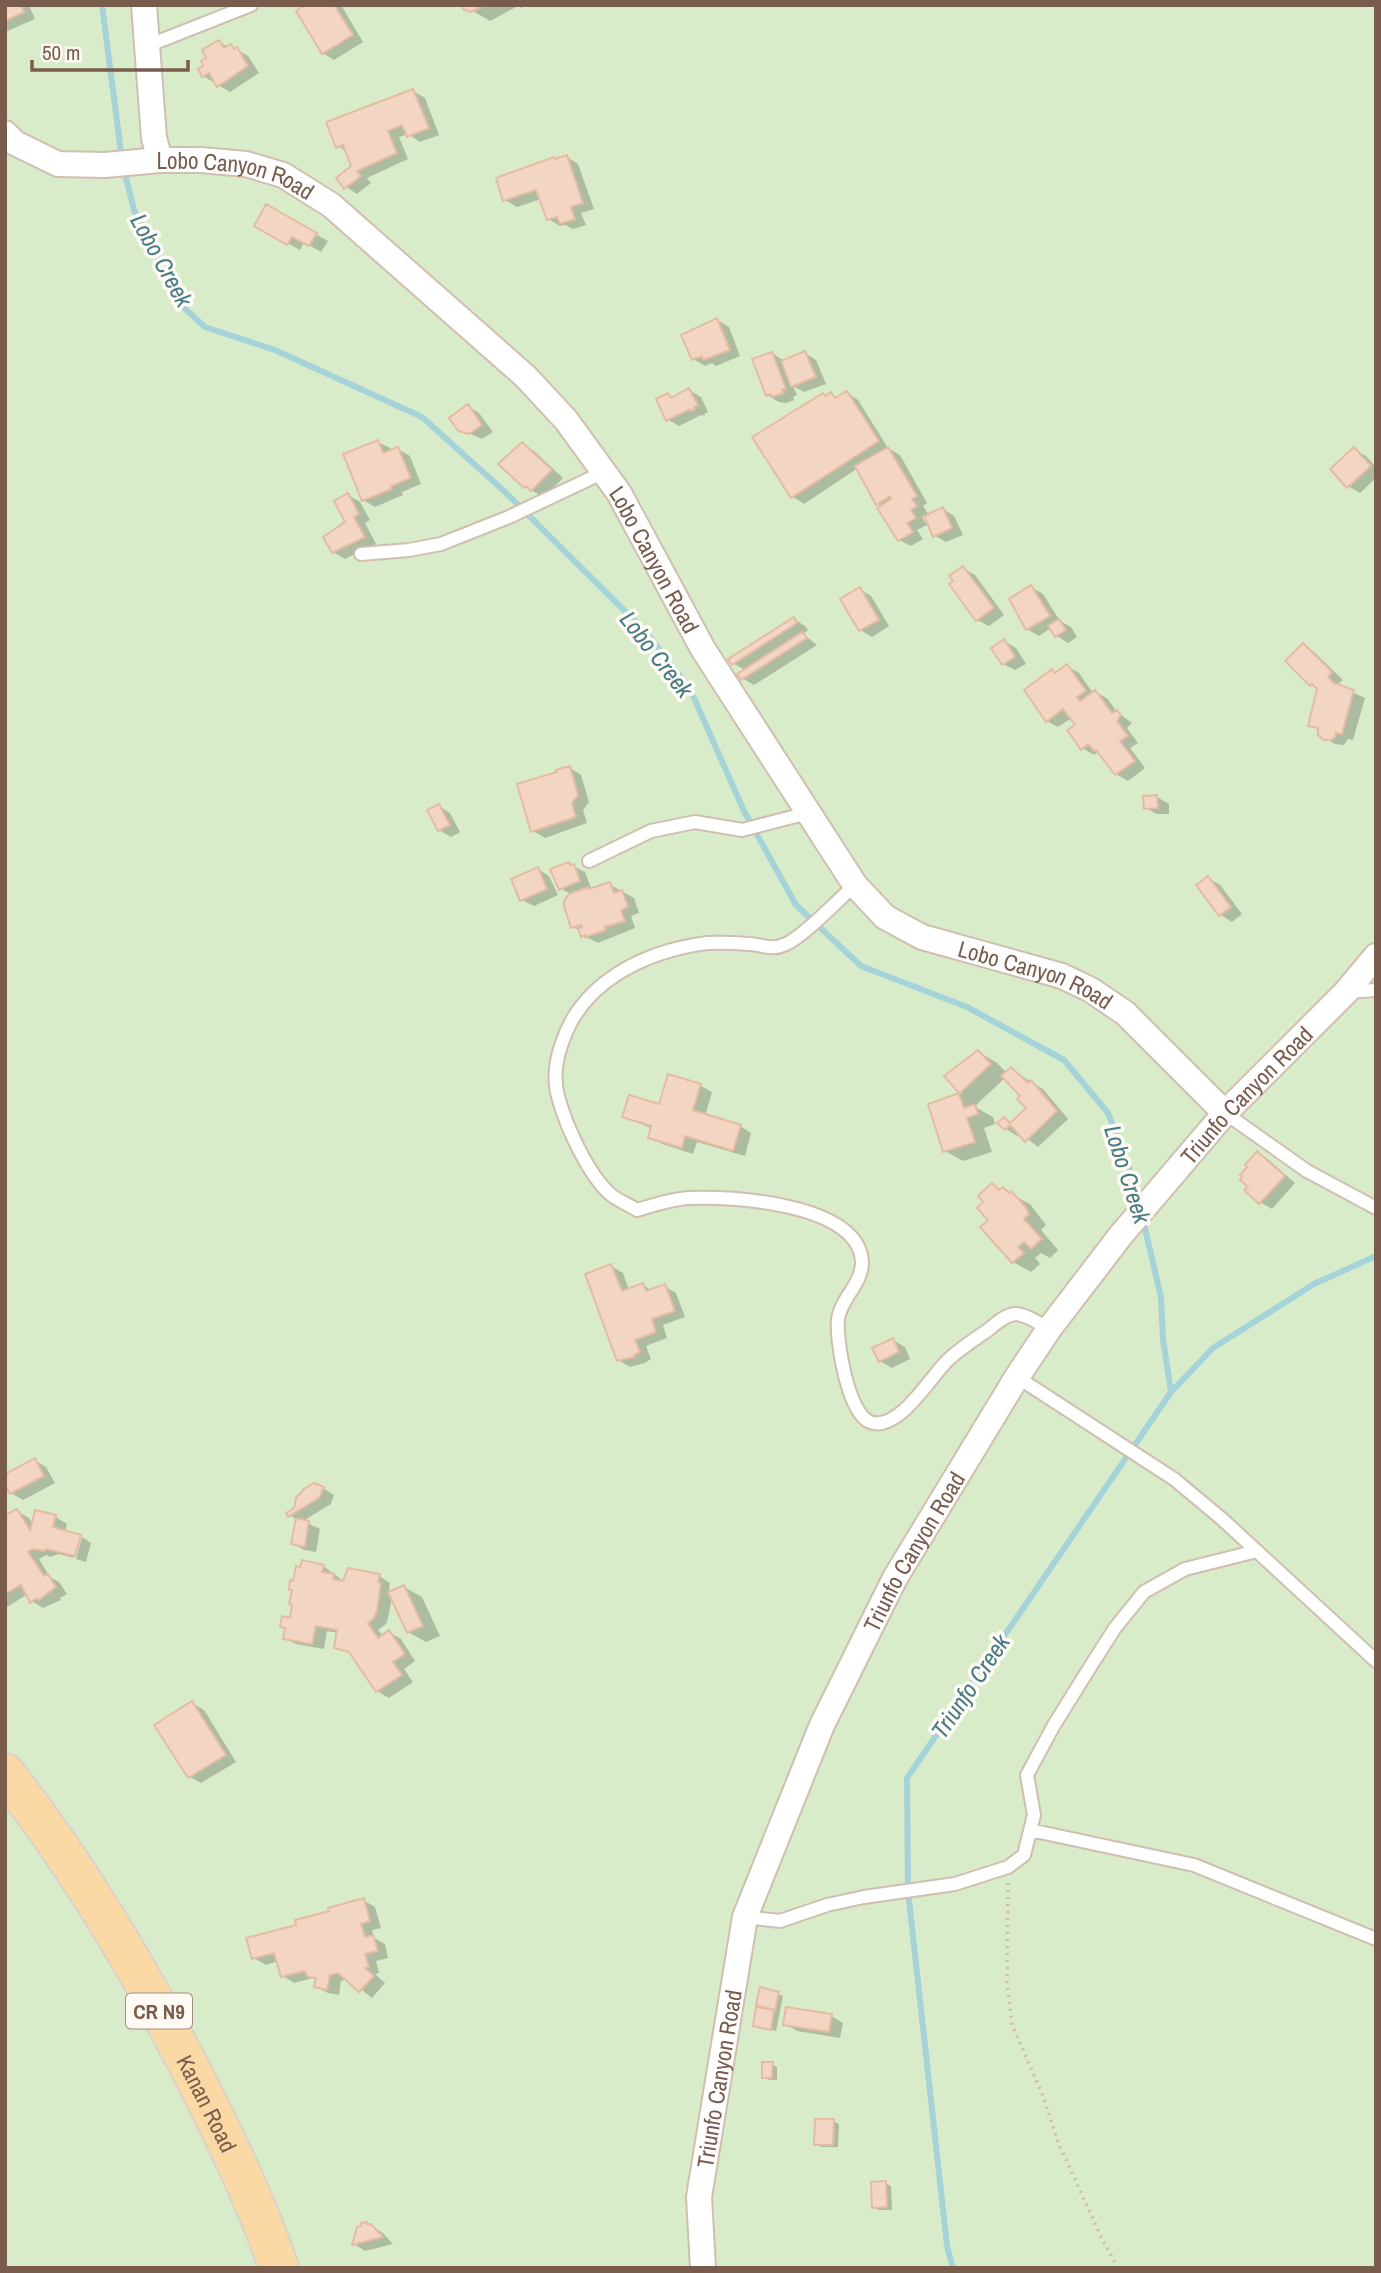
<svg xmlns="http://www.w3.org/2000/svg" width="1381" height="2273" font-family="'Archivo Narrow',sans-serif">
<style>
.green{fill:#d8ecc9}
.shadow{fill:#0003}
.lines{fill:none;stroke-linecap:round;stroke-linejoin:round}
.stream{stroke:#a5d3da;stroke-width:6}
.building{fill:#f3d5c3;stroke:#e6bba3;stroke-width:2}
.lane-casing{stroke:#d1beb0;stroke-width:16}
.street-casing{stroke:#d1beb0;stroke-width:28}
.primary-casing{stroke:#dad1cd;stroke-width:42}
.path{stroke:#d9b8a5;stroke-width:3.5;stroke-dasharray:2 5;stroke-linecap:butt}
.lane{stroke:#fff;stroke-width:12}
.street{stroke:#fff;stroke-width:24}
.primary{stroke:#fbd9a5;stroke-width:38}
.labels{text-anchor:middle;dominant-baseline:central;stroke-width:7;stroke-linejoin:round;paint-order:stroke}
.shield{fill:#fffaf3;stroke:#a28b7f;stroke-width:2}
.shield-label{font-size:21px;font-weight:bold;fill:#7a5c4d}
.street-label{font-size:23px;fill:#7a5c4d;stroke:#fffaf3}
.water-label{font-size:24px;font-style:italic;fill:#437c86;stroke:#fffaf3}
</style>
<rect width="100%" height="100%" fill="#fdf6ec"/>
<!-- green -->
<path class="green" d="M5,5h1371v2263h-1371z"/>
<!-- shadow -->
<path class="shadow" d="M5,5h24l6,14 -30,13z
M309,5h32l22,37 -29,18 -11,-7z
M463,5h64l-6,3 -3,-2 -28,15z
M219,42l9,5 3,-1 17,10 11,17 -29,19 -27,-16 3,-10z
M413,91l12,7 14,37 -19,7 -12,-8 -9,3 9,22 -41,19 4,5 -14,11 -11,-7 7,-21 -6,-14 -9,-6z
M567,157l11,7 16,45 -13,4 5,12 -13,4 -8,-4 -5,1 -12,-7 -7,-20 -24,8 -12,-7 52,-40z
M267,207l61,34 -7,11 -17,-10 -4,8 -44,-25z
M717,320l12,7 11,29 -24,10 -4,-3 -7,3 -12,-7z
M772,353l11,7 22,-7 11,7 10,24 -22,8 -11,-6 4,9 -4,2 1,3 -8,3 -7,-1 -12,-7z
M689,390l12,7 7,15 -4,2 1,2 -4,-1 -22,11 -12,-7 1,-24 6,3z
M847,393l11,7 30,48 12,7 27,48 -4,3 6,9 14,-6 11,7 9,19 -17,7 -12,-7 -9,-20 -3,2 5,8 -10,5 6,9 -12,7 -12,-6 -41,-72 -54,36 -11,-7 -39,-60 77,-43 7,4z
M468,406l11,7 14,19 -11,7 -23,-10z
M378,442l12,6 1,4 7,-3 12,7 11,28 -19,8 1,3 -28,12 -12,-7z
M523,444l11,7 29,27 -19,19 -19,-10z
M1354,449l12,7 10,11v11l-16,15 -12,-7z
M348,495l12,7 10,18 -5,3 11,21 -31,15 -12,-7 15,-29z
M963,568l12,7 29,40 -15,11 -12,-6z
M1031,587l12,7 17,27 11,6 6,10 -9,6 -11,-7 -6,-8 -12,8 -12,-7z
M860,589l11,7 18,30 -17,11 -12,-7z
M794,619l11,7 3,4 -5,4 14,11 -63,40 -12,-7 3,-8 -11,-6z
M1004,641l12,7 10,16 -11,6 -12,-6z
M1303,645l11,7 29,28 -5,4 3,3 24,11 -12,42 -5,-1 -4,6 -9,-1 -12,-7 -2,-6 -11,-6 9,-36 -8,-4z
M1067,666l12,7 14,20 2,-1 12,6 10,14 15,11 -5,5 11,15 -8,5 15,20 -17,13 -12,-7 -18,-22 -4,3 -12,-7 -5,-23 -5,-7 -14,9 -11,-6 5,-50 5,3z
M570,768l11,7 8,27 -6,8 4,13 -42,15 -12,-7z
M1157,797l12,7v10h-12l-12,-6z
M439,806l11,7 10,19 -9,5 -12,-7z
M569,864l16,8 7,18 17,-6 25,14 5,15 -8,3 4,12 -37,15 -16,-8 -1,-3 -8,-5 -1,-32 -12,-7z
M538,869l11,7 9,19 -24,11 -12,-6z
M1208,878l12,7 22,29 -10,8 -11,-7 -22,-30z
M979,1052l18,11 10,10 4,-4 32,20 25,30 -30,28 -18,-14 -3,3 -11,-7 -2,-10 8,5 16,-16 -6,-12 -17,-18 -29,27 1,3 16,9 2,7 -11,4 8,24 -29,9 -18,-10 -15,-46 32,-11 -16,-17z
M669,1076l32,10 11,6 -7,24 35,10 11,7 -6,23 -48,-14 -4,12 -31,-10 -12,-7 3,-8 -29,-12 36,-10z
M1258,1153l11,7 26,23 -23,26 -12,-7 -10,-15z
M992,1185l38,19 16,21 -5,5 17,20 -8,8 -9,-5 -6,5 5,6 -9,8 -18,-10 -31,-35 8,-7 -4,-18z
M611,1266l12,7 6,17 14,-5 9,6 12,-5 12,7 9,24 -22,8 4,13 -21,8 5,13 -6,4 -15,4 -12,-7z
M893,1340l12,7 5,12 -18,9 -12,-7z
M34,1460l12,7 9,16 -32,17 -12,-7z
M323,1488l11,7 -3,9 -28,17 17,8 -4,23 -12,-2 -11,-7 4,-23 -7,-5z
M17,1511l12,7 4,7 4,-13 19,5 11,7 -2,8 13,5 -5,21 -14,-4 -9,3 -4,-2 -7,4 11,18 9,5 8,12 -7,4 1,2 -18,8 -11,-7 -4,-7 -23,14v-93z
M82,1537l9,6 -5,19 -10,-3z
M323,1566l22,16 34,-6 11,7 -1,6 4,3 11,-5 18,10 18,39 -14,6 -18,-10 -16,-35 -4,21 -2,6 -8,6 5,6 6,-4 12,7 14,22 -11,8 9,13 -24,16 -12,-7 -24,-36 -17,-8 2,-14 -11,-2 -3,18 -28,-5 -11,-6 6,-18z
M192,1703l12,7 32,52 -35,21 -11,-6z
M363,1900l12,7 6,21 -9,2 2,8 11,6 3,14 -12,3 3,12 -4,1 10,9 -13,15 -24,-19 -7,2 -2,14 -11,-2 -12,-6 1,-7 -4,-2 -19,5 -11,-7 -4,-15 -13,4 -12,-7 44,-32z
M761,1989l22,7 -7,35 -21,-6z
M831,2016l12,7 -3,15 -43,-7 -12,-7z
M772,2064l5,3v13h-8l-5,-3z
M833,2121l6,3 -1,23h-17l-5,-3z
M885,2183l6,3 1,24h-13l-5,-3z
M371,2226l12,7 10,11 -28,7 -11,-7z"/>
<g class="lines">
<!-- stream -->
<path class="stream" d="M102,5l20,155
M124,170l10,40 47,95 24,22 70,23 147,67 82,74 142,141 44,57 54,122 52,94 65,61 106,41 97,53 44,53 20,51 10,38
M1143,1220l18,77 2,42 8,53
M953,2268l-6,-22 -39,-355 -1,-113 264,-386 42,-44 101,-64 62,-28"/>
</g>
<!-- building -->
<path class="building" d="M5,5h16l3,7 -19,9z
M305,5h29l19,30 -31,19 -26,-43z
M462,5h23l-14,7 -7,-2z
M219,40l5,8 7,-4 3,5 3,-2 11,19 -31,21 -8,-14 -7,4 -4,-8 5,-3 -2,-5 5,-3 -4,-8z
M413,89l16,39 -22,9 -5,-12 -14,6 9,22 -40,18 4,5 -17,13 -8,-11 15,-12 -8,-21 -7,3 -10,-26z
M567,155l16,48 -12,4 4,12 -15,5 -3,-7 -10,3 -11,-30 -33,11 -7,-23 58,-21 1,2z
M266,204l51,29 -8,13 -17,-9 -5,8 -33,-19z
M717,318l13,32 -27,10 -1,-4 -10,4 -11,-25z
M805,351l11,26 -25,10 -10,-26z
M772,352l14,37 -4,1 2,3 -12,4 -1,-3 -5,2 -14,-37z
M689,388l9,17 -4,2 1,2 -4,2 -1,-2 -24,12 -10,-22 12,-6 3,5z
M847,391l32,50 -88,57 -39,-61 71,-44 2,3 6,-4 4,6z
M468,404l14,21 -13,9 -11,-3 -9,-13z
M378,440l5,13 15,-6 13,31 -20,8 1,3 -30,12 -19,-47z
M522,442l30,28 -21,21 -5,-5 -2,2 -26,-24z
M888,447l29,49 -5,3 5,7 -6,4 5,8 -9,5 6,9 -15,9 -21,-33 14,-9 -1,-3 -14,9 -21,-39z
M1354,447l17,19 -24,22 -17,-19z
M348,493l11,21 -5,3 11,20 -33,16 -9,-16 22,-15 -11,-21z
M943,507l9,21 -19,9 -9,-21z
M963,566l31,42 -18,13 -27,-37 4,-3 -4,-5z
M1031,585l19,31 -24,14 -17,-31z
M860,587l19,33 -20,11 -19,-32z
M794,617l3,6 -65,42 -4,-6z
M1059,619l7,11 -11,7 -7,-11z
M802,632l5,6 -66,42 -4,-6z
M1004,639l11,18 -13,8 -11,-17z
M1303,643l29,29 -4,5 6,6 20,7 -12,44 -6,-1 -1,4 -4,3h-7l-6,-5v-7l-10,-2 9,-37 -5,-5 -2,2 -25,-25z
M1067,664l19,27 -9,6 3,4 15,-11 17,23 5,-3 4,5 -4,6 11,15 -8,5 15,20 -20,14 -19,-25 -2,1 -6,-7 -7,6 -14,-20 8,-5 -12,-16 -17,13 -22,-32 28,-21 3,4z
M570,766l8,29 -6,8 4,14 -45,15 -14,-48 40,-12 -1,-2z
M1157,795l1,13 -14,1 -1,-13z
M439,804l11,21 -12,6 -11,-21z
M569,862l1,3 4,-1 6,17 -21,9 -9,-21z
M538,867l9,22 -27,12 -9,-22z
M1208,876l23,31 -12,9 -23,-31z
M610,882l4,11 8,-3 6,17 -7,3 4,11 -20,6 1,3 -21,7v-2l-4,2 -3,-9 4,-1 -1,-2 -10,3 -7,-22v-5l5,-7 19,-7 1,2z
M978,1050l13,14 -32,30 5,14 11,-4 3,10 -11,4 8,24 -32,10 -15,-48 31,-11 -15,-17z
M1011,1067l17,16 3,-3 26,31 -32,31 -15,-17 -5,5 -8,-7 7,-6 6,6 16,-15 -9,-9 3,-3 -19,-20z
M668,1074l33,10 -8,26 48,15 -8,26 -48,-15 -3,12 -34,-10 3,-12 -29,-9 7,-22 30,9z
M1257,1151l28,25 -26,28 -15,-14 4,-3 -8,-7 2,-4 -2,-1 7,-8 -2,-2z
M992,1183l7,7 4,-3 6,6 2,-2 14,15 4,8 -5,5 18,20 -11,10 -7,-7 -6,5 6,6 -12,10 -32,-36 8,-7 -11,-12 6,-6 -5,-6z
M611,1264l11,27 21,-8 3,8 19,-7 10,27 -23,8 4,13 -21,8 5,12 -6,3 1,2 -18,4 -32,-87z
M893,1338l6,14 -20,10 -7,-14z
M35,1458l9,18 -34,18 -5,-9v-11z
M314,1483l10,4 -5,11 -31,19 -2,-4 8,-5 2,-10 8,-9z
M17,1509l13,21 5,-20 21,5 -3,12 28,8 -6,21 -29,-7 -2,2 -11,-2 -5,3 16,24 4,-2 8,13 -17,13 -2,-2 -7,5 -9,-18 -16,9v-79z
M296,1518l13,3 -4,26 -14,-3z
M302,1560l22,5 -2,7 12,2 -1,5 10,2 5,-13 32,6 -2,8 3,1 -4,28 -3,7 -6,5 10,15 11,-8 16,24 -12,8 9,13 -26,17 -27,-40 -15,-4 3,-18 -21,-4 -4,18 -29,-5 2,-11 -5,-1 2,-11 8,2 2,-13 -3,-1 3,-14h-3l1,-10 3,1 3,-15 4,1z
M404,1585l19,41 -16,7 -19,-41z
M192,1701l34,54 -38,23 -34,-53z
M364,1898l6,23 -9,3 4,13 8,-2 5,16 -13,3 4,13 -4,1 9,8 -15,16 -21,-19 -8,2 -3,15 -13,-3 2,-9 -8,-1 -4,-6 -23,6 -7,-24 -22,6 -6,-21 50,-13 -1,-5 34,-9 -1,-3z
M760,1987l19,5 -4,18 -19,-5z
M756,2007l18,3 -3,20 -18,-4z
M786,2007l46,7 -3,18 -46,-7z
M762,2062h11l-1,16h-10z
M815,2119h19l-1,26h-19z
M886,2181l1,26 -15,1 -1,-26z
M367,2222v2h4l12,13 -31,8 5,-18 4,-1v-3z"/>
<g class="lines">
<!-- lane casing -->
<g class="lane-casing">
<path id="lane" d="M147,46l104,-41
M361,554l48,-4 32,-6 68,-27 95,-45
M589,861l62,-30 44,-9 47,8 66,-17
M855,885c-16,14 -52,52 -69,59 -16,7 -21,1 -36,0 -14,-1 -29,-2 -43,-1 -61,8 -125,38 -145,100 -7,19 -9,38 -3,57 8,28 29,74 51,94 7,6 19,11 27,16 17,-5 34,-11 52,-12 42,-2 168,5 173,63 1,22 -21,37 -24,58 -2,23 10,94 32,103 29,11 61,-47 79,-63 12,-11 26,-20 39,-29 7,-6 17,-15 27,-16 11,0 25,10 34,15
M1346,992l30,-2
M1225,1113l82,58 69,37
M1017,1377l157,102 48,40 154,142
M1030,1830l164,35 182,74
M745,1917l35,4 47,-16 37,-8 91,-13 53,-17 16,-12 10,-40 -7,-40 27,-50 38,-61 23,-36 29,-36 41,-23 72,-18"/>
</g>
<!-- street casing -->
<g class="street-casing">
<g id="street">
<path d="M144,5l10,133 6,22"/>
<path id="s1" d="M5,133l10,10 43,21 47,1 55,-5h41l45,4 37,11 48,30 194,171 41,44 53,73 84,156 152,236 30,32 37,20 140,39 29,14 34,23 100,100"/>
<path id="s2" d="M703,2268l-4,-71 46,-280 77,-192 73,-147 122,-201 32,-48 72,-94 104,-122 121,-121 30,-36"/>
</g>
</g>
<!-- primary casing -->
<g class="primary-casing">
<g id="primary">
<path id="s3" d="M5,1773c80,102 145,214 202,329 27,54 53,109 72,166"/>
</g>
</g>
<!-- path -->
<path class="path" d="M1008,1883l-1,99 5,43 31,71 15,46 44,97 16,29"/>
<!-- lane -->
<use href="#lane" class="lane"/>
<!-- street -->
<use href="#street" class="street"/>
<!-- primary -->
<use href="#primary" class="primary"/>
</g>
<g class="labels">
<!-- shield labels -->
<rect class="shield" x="126" y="1993.5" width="66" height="35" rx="5"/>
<g class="shield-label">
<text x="159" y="2011">CR N9</text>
</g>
<!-- street labels -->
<g class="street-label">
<text stroke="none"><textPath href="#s1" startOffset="242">Lobo Canyon Road</textPath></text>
<text stroke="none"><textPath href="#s1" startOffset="830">Lobo Canyon Road</textPath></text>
<text stroke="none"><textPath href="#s1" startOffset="1418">Lobo Canyon Road</textPath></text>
<text stroke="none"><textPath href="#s2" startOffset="1325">Triunfo Canyon Road</textPath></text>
<text stroke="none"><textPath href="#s2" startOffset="758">Triunfo Canyon Road</textPath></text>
<text stroke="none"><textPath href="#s2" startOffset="191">Triunfo Canyon Road</textPath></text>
<text stroke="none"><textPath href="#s3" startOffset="388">Kanan Road</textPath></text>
</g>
<!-- water labels -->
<g class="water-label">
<text transform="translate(162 260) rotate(61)">Lobo Creek</text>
<text transform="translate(657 654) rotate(52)">Lobo Creek</text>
<text transform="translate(1128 1174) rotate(72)">Lobo Creek</text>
<text transform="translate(970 1686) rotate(-56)">Triunfo Creek</text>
</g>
</g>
<!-- border -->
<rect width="1381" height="2273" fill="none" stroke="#7a5c4d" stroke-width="14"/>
<!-- scale -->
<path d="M32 60v10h156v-10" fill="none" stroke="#7a5c4d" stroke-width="3.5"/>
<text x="42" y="60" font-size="21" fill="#7a5c4d" stroke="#fffaf3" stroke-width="5" paint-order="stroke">50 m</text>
</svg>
